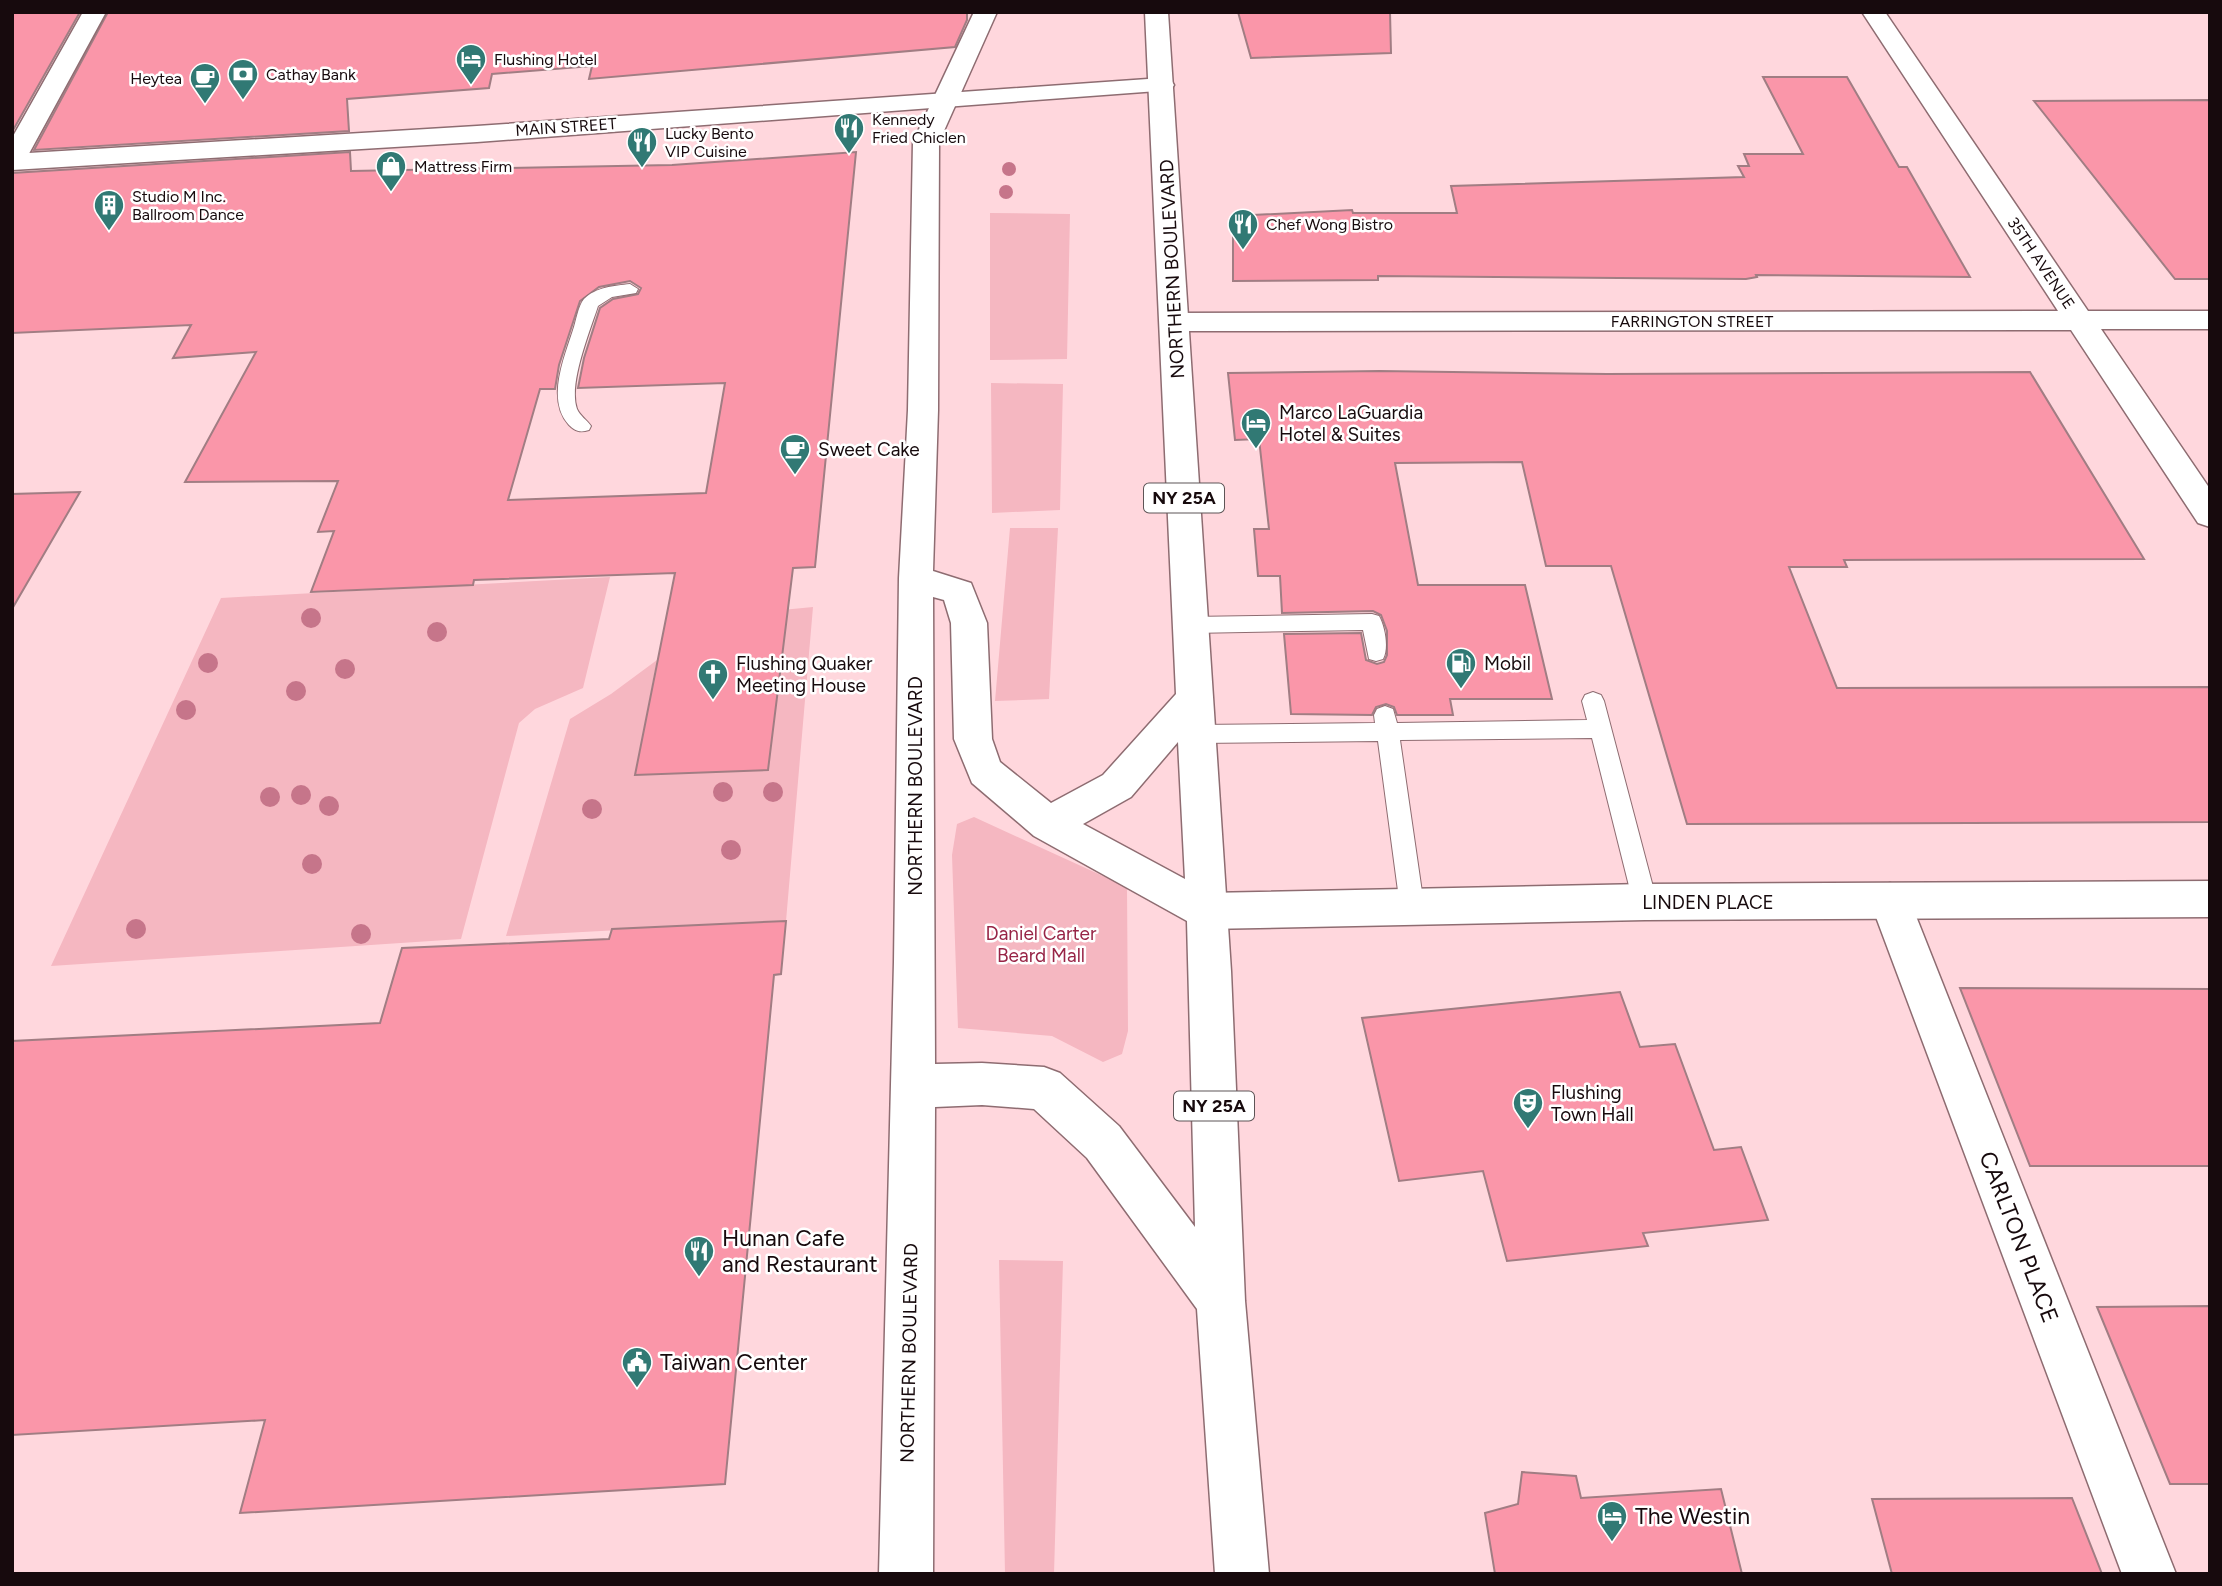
<svg xmlns="http://www.w3.org/2000/svg" width="2222" height="1586" font-family="Figtree,sans-serif">
<style>
.green{fill:#f5b7c1}
.building{fill:#fa96a9;stroke:#a17d83;stroke-width:2;fill-rule:evenodd}
.lines{fill:none;stroke-linecap:round;stroke-linejoin:round}
.service-casing{stroke:#8e6c71;stroke-width:2}
.minor-casing{stroke:#8e6c71;stroke-width:3}
.secondary-casing{stroke:#8e6c71;stroke-width:3}
.primary-casing{stroke:#8e6c71;stroke-width:3}
.service{fill:#fff;fill-rule:evenodd}
.minor{fill:#fff;fill-rule:evenodd}
.secondary{fill:#fff;fill-rule:evenodd}
.primary{fill:#fff;fill-rule:evenodd}
.tree{fill:#c6758a}
.labels{text-anchor:middle;dominant-baseline:central;stroke-width:5;stroke-linejoin:round;paint-order:stroke}
.far-poi-label{font-size:16px;fill:#170a0d;stroke:#fff;text-anchor:start}
.far-street-label{font-size:16px;fill:#170a0d;stroke:#fff}
.shield{fill:#fff;stroke:#5d5456;stroke-width:2}
.shield-label{font-size:18px;font-weight:bold;fill:#170a0d}
.street-label{font-size:19px;fill:#170a0d;stroke:#fff}
.poi-label{font-size:19px;fill:#170a0d;stroke:#fff;text-anchor:start}
.park-label{font-size:19px;fill:#972446;stroke:#fff}
.near-street-label{font-size:23px;fill:#170a0d;stroke:#fff}
.near-poi-label{font-size:23px;fill:#170a0d;stroke:#fff;text-anchor:start}
</style>
<rect width="100%" height="100%" fill="#ffd7dd"/>
<!-- green -->
<path class="green" d="M990,213l80,1 -3,145 -77,1z
M991,383l72,1 -3,126 -68,3z
M1010,528h48l-9,171 -54,2z
M610,577l-27,111 -48,21 -16,14 -58,216 -410,27 170,-368z
M813,607l-27,314 -280,15 64,-217 41,-25 46,-34 -22,115 132,-5 19,-146 -4,-14z
M974,817l153,70 1,144 -6,23 -19,8 -51,-26 -94,-8 -6,-173 5,-31z
M999,1260l64,1 -9,313h-49z"/>
<!-- building -->
<path class="building" d="M12,12h68l-68,120z
M108,12h859v8l-12,27 -366,32 3,-13 -100,8 -3,14 -142,11 2,32 -315,19z
M1238,12h152l1,41 -140,5z
M1763,77h84l52,90h8l63,110 -214,-2 1,2 -11,2 -368,-3v4l-145,1v-65l119,-6 1,3h104l-6,-27 293,-9 -6,-11h11l-5,-12h59z
M2210,100v179h-35l-141,-178z
M350,152l1,19 321,-6 184,-13 -41,415 -22,1 -25,202 -133,5 40,-202 -201,7 -1,5 -162,7 23,-61 -16,1 20,-51 -153,1 71,-130 -83,6 18,-33 -179,8v-160zM630,281l11,7 -3,6 -25,5 -13,9 -16,50 -6,30 147,-5 -19,110 -198,7 32,-111h15l4,-24 21,-64 19,-14z
M1379,371l228,3 423,-2 114,187 -300,1 3,7h-58l48,121 373,-1v135l-523,2 -76,-258h-65l-24,-104 -127,1 23,122h107l27,114h-102l3,16h-56l-3,-8 -8,-3 -10,3 -4,8 -81,-1 -7,-80 77,-1 5,27 11,4 7,-2 3,-7v-24l-6,-16 -8,-4 -91,2 -2,-37h-22l-4,-47h15l-10,-90 -24,1 -7,-67z
M80,492l-68,117v-115z
M786,921l-5,53 -7,1 -49,509 -485,29 25,-93 -253,15v-394l368,-18 22,-75 207,-9 3,-10z
M1960,988l250,1v177h-180z
M1620,992l20,55 35,-3 39,106 27,-3 27,73 -125,13 5,13 -141,15 -24,-90 -84,10 -37,-163z
M2210,1306v178h-40l-73,-177z
M1522,1472l54,4 5,22 140,-9 21,85h-247l-10,-61 33,-9z
M2072,1498l30,76h-210l-20,-75z"/>
<g class="lines">
<!-- service casing -->
<g class="service-casing">
<path id="service" d="M630,284l8,5 -2,4 -24,4 -14,9c-8,25 -30,78 -21,103 3,7 10,11 14,17l-2,4c-9,3 -14,1 -20,-5 -23,-25 -5,-67 4,-95 3,-8 5,-24 11,-31 12,-12 30,-13 46,-15z
M1372,614l7,2c6,11 10,32 4,43l-7,2 -7,-2 -6,-29 -172,3 -7,-2 -3,-6 3,-6 7,-2z
M1593,692l8,3 3,6 53,201 -4,8 -8,3 -8,-3 -4,-8 -41,-164 -192,2 24,166 -3,8 -9,3 -9,-3 -3,-8 -22,-165 -181,2 -8,-3 -3,-6 3,-6 8,-3 178,-2 -1,-8 3,-6 8,-3 8,3 4,14 190,-3 -5,-19 3,-6z"/>
</g>
<!-- minor casing -->
<g class="minor-casing">
<path id="minor" d="M83,12h23l-81,149 -4,6 -9,2v-31z
M1862,12h23l203,299h122v18h-109l109,160v38l-12,-4 -127,-193 -896,1 -10,-2 -5,-7 5,-7 10,-2 883,-2z
M1890,883l14,5 6,13 266,673h-54l-252,-673 6,-13z"/>
</g>
<!-- secondary casing -->
<g class="secondary-casing">
<path id="secondary" d="M1162,78l9,2 3,5 -3,5 -694,52 -465,28v-16l465,-28z
M2210,881v36l-565,3 -439,9 -14,-5 -6,-13 6,-13 14,-5 439,-9z"/>
</g>
<!-- primary casing -->
<g class="primary-casing">
<path id="primary" d="M974,12h23l-58,130 -1,268 -5,161 38,12 16,40 5,116 8,23 51,41 52,-28 73,-81 -31,-682h23l63,959 14,330 24,273h-54l-18,-265 -110,-151 -53,-49 -52,-4 -47,2 -2,467h-54l15,-612 5,-384 9,-168 5,-268zM933,597l11,3 7,23 3,116 18,44 62,53 153,85 8,306 -76,-101 -59,-53 -16,-6 -62,-4 -47,1zM1178,742l7,137 -102,-55 48,-27z"/>
</g>
<!-- service -->
<use href="#service" class="service"/>
<!-- minor -->
<use href="#minor" class="minor"/>
<!-- secondary -->
<use href="#secondary" class="secondary"/>
<!-- primary -->
<use href="#primary" class="primary"/>
</g>
<!-- trees -->
<g class="tree">
<circle cx="1009" cy="169" r="7"/>
<circle cx="1006" cy="192" r="7"/>
<circle cx="311" cy="618" r="10"/>
<circle cx="437" cy="632" r="10"/>
<circle cx="208" cy="663" r="10"/>
<circle cx="345" cy="669" r="10"/>
<circle cx="296" cy="691" r="10"/>
<circle cx="186" cy="710" r="10"/>
<circle cx="723" cy="792" r="10"/>
<circle cx="773" cy="792" r="10"/>
<circle cx="301" cy="795" r="10"/>
<circle cx="270" cy="797" r="10"/>
<circle cx="329" cy="806" r="10"/>
<circle cx="592" cy="809" r="10"/>
<circle cx="731" cy="850" r="10"/>
<circle cx="312" cy="864" r="10"/>
<circle cx="136" cy="929" r="10"/>
<circle cx="361" cy="934" r="10"/>
</g>
<!-- icons -->
<defs>
<g id="hotel-pin" transform="scale(1.575)"><path d="M0 17L-7.5 6A9.5 9.5 0 1 1 7.5 6Z" fill="#317974" stroke="#fff"/><path d="M-6-4.5h1.5V1H6V5H4.5V3h-9V5H-6ZM-4 0a1.8 1.8 0 1 1 3.6 0ZM.5 0V-2.5h3Q6-2.5 6 0Z" fill="#fff"/></g>
<g id="bank-pin" transform="scale(1.575)"><path d="M0 17L-7.5 6A9.5 9.5 0 1 1 7.5 6Z" fill="#317974" stroke="#fff"/><path d="M-6-4H6V4H-6ZM0-2.3a2.3 2.3 0 1 0 0 4.6a2.3 2.3 0 1 0 0-4.6Z" fill="#fff"/></g>
<g id="cafe-pin" transform="scale(1.575)"><path d="M0 17L-7.5 6A9.5 9.5 0 1 1 7.5 6Z" fill="#317974" stroke="#fff"/><path d="M-5.5-4.5H6V0H3Q3 3.5 0 3.5H-2.5Q-5.5 3.5-5.5 0ZM3-3.2v2h1.7v-2ZM-6 4.5H4V6H-6Z" fill="#fff"/></g>
<g id="restaurant-pin" transform="scale(1.575)"><path d="M0 17L-7.5 6A9.5 9.5 0 1 1 7.5 6Z" fill="#317974" stroke="#fff"/><path d="M-5-6h1v4h1v-4h1v4h1v-4h1v5L-1.5 .5V6h-2V.5L-5-1ZM5-6V6H3V1.5H1.5Q1.5-4 5-6Z" fill="#fff"/></g>
<g id="shop-pin" transform="scale(1.575)"><path d="M0 17L-7.5 6A9.5 9.5 0 1 1 7.5 6Z" fill="#317974" stroke="#fff"/><path d="M-5-2.5h2.3a2.7 3.5 0 0 1 5.4 0H5L5.5 6h-11ZM-1.5-2.5h3a1.5 2.3 0 0 0-3 0Z" fill="#fff"/></g>
<g id="building-pin" transform="scale(1.575)"><path d="M0 17L-7.5 6A9.5 9.5 0 1 1 7.5 6Z" fill="#317974" stroke="#fff"/><path d="M-4-6H4V6H1V3H-1V6H-4ZM-2.5-4.3h1.7v1.8h-1.7ZM.8-4.3h1.7v1.8H.8ZM-2.5-1h1.7V.8h-1.7ZM.8-1h1.7V.8H.8Z" fill="#fff"/></g>
<g id="fuel-pin" transform="scale(1.575)"><path d="M0 17L-7.5 6A9.5 9.5 0 1 1 7.5 6Z" fill="#317974" stroke="#fff"/><path d="M-5.5-6h7V0h2V4h1.3V-2.5L3-4.5l.8-.8L6-3V5H2.5V1h-1V6h-7ZM-4.2-4.7v3.2H.2V-4.7Z" fill="#fff"/></g>
<g id="church-pin" transform="scale(1.575)"><path d="M0 17L-7.5 6A9.5 9.5 0 1 1 7.5 6Z" fill="#317974" stroke="#fff"/><path d="M-1.2-6h2.4v3.5h3.3v2.4h-3.3V6h-2.4V-.1h-3.3v-2.4h3.3Z" fill="#fff"/></g>
<g id="theatre-pin" transform="scale(1.575)"><path d="M0 17L-7.5 6A9.5 9.5 0 1 1 7.5 6Z" fill="#317974" stroke="#fff"/><path d="M-5-5.5Q0-4 5-5.5V0Q5 5 0 6Q-5 5-5 0ZM-3.3-2.5H-1v1.5H-3.3ZM1-2.5H3.3v1.5H1ZM-2.8 1Q0 5.5 2.8 1Z" fill="#fff"/></g>
<g id="civic-pin" transform="scale(1.575)"><path d="M0 17L-7.5 6A9.5 9.5 0 1 1 7.5 6Z" fill="#317974" stroke="#fff"/><path d="M-.6-6.5H3V-4.5H.6V-3L4-1V1h2V6H-6V1h2V-1L-.6-3ZM-1.2 2.5V6h2.4V2.5Z" fill="#fff"/></g>
</defs>
<g fill-rule="evenodd">
<use href="#hotel-pin" x="471" y="59"/>
<use href="#bank-pin" x="243" y="74"/>
<use href="#cafe-pin" x="205" y="78"/>
<use href="#restaurant-pin" x="849" y="128"/>
<use href="#restaurant-pin" x="642" y="142"/>
<use href="#shop-pin" x="391" y="166"/>
<use href="#building-pin" x="109" y="205"/>
<use href="#restaurant-pin" x="1243" y="224"/>
<use href="#hotel-pin" x="1256" y="423"/>
<use href="#cafe-pin" x="795" y="449"/>
<use href="#fuel-pin" x="1461" y="663"/>
<use href="#church-pin" x="713" y="674"/>
<use href="#theatre-pin" x="1528" y="1103"/>
<use href="#restaurant-pin" x="699" y="1251"/>
<use href="#civic-pin" x="637" y="1362"/>
<use href="#hotel-pin" x="1612" y="1516"/>
</g>
<g class="labels">
<!-- far-poi labels -->
<g class="far-poi-label">
<text x="494" y="59">Flushing Hotel</text>
<text x="266" y="74">Cathay Bank</text>
<text x="182" y="78" text-anchor="end">Heytea</text>
<text x="872" y="119">Kennedy<tspan x="872" dy="18">Fried Chiclen</tspan></text>
<text x="665" y="133">Lucky Bento<tspan x="665" dy="18">VIP Cuisine</tspan></text>
<text x="414" y="166">Mattress Firm</text>
<text x="132" y="196">Studio M Inc.<tspan x="132" dy="18">Ballroom Dance</tspan></text>
<text x="1266" y="224">Chef Wong Bistro</text>
</g>
<!-- far-street labels -->
<g class="far-street-label">
<text transform="translate(566 127) rotate(-4)">MAIN STREET</text>
<text transform="translate(2041 263) rotate(56)">35TH AVENUE</text>
<text x="1692" y="321">FARRINGTON STREET</text>
</g>
<!-- shield labels -->
<g class="shield">
<rect x="1144" y="483.5" width="80" height="29" rx="5"/>
<rect x="1174" y="1091.5" width="80" height="29" rx="5"/>
</g>
<g class="shield-label">
<text x="1184" y="498">NY 25A</text>
<text x="1214" y="1106">NY 25A</text>
</g>
<!-- street labels -->
<g class="street-label">
<text transform="translate(1172 269) rotate(-93)">NORTHERN BOULEVARD</text>
<text transform="translate(915 786) rotate(-90)">NORTHERN BOULEVARD</text>
<text x="1708" y="902">LINDEN PLACE</text>
<text transform="translate(909 1353) rotate(-89)">NORTHERN BOULEVARD</text>
</g>
<!-- poi labels -->
<g class="poi-label">
<text x="1279" y="412">Marco LaGuardia<tspan x="1279" dy="22">Hotel &amp; Suites</tspan></text>
<text x="818" y="449">Sweet Cake</text>
<text x="736" y="663">Flushing Quaker<tspan x="736" dy="22">Meeting House</tspan></text>
<text x="1484" y="663">Mobil</text>
<text x="1551" y="1092">Flushing<tspan x="1551" dy="22">Town Hall</tspan></text>
</g>
<!-- park labels -->
<g class="park-label">
<text x="1041" y="933">Daniel Carter<tspan x="1041" dy="22">Beard Mall</tspan></text>
</g>
<!-- near-street labels -->
<g class="near-street-label">
<text transform="translate(2019 1237) rotate(69)">CARLTON PLACE</text>
</g>
<!-- near-poi labels -->
<g class="near-poi-label">
<text x="722" y="1238">Hunan Cafe<tspan x="722" dy="26">and Restaurant</tspan></text>
<text x="660" y="1362">Taiwan Center</text>
<text x="1635" y="1516">The Westin</text>
</g>
</g>
<!-- border -->
<rect width="2222" height="1586" fill="none" stroke="#170a0d" stroke-width="28"/>
</svg>
